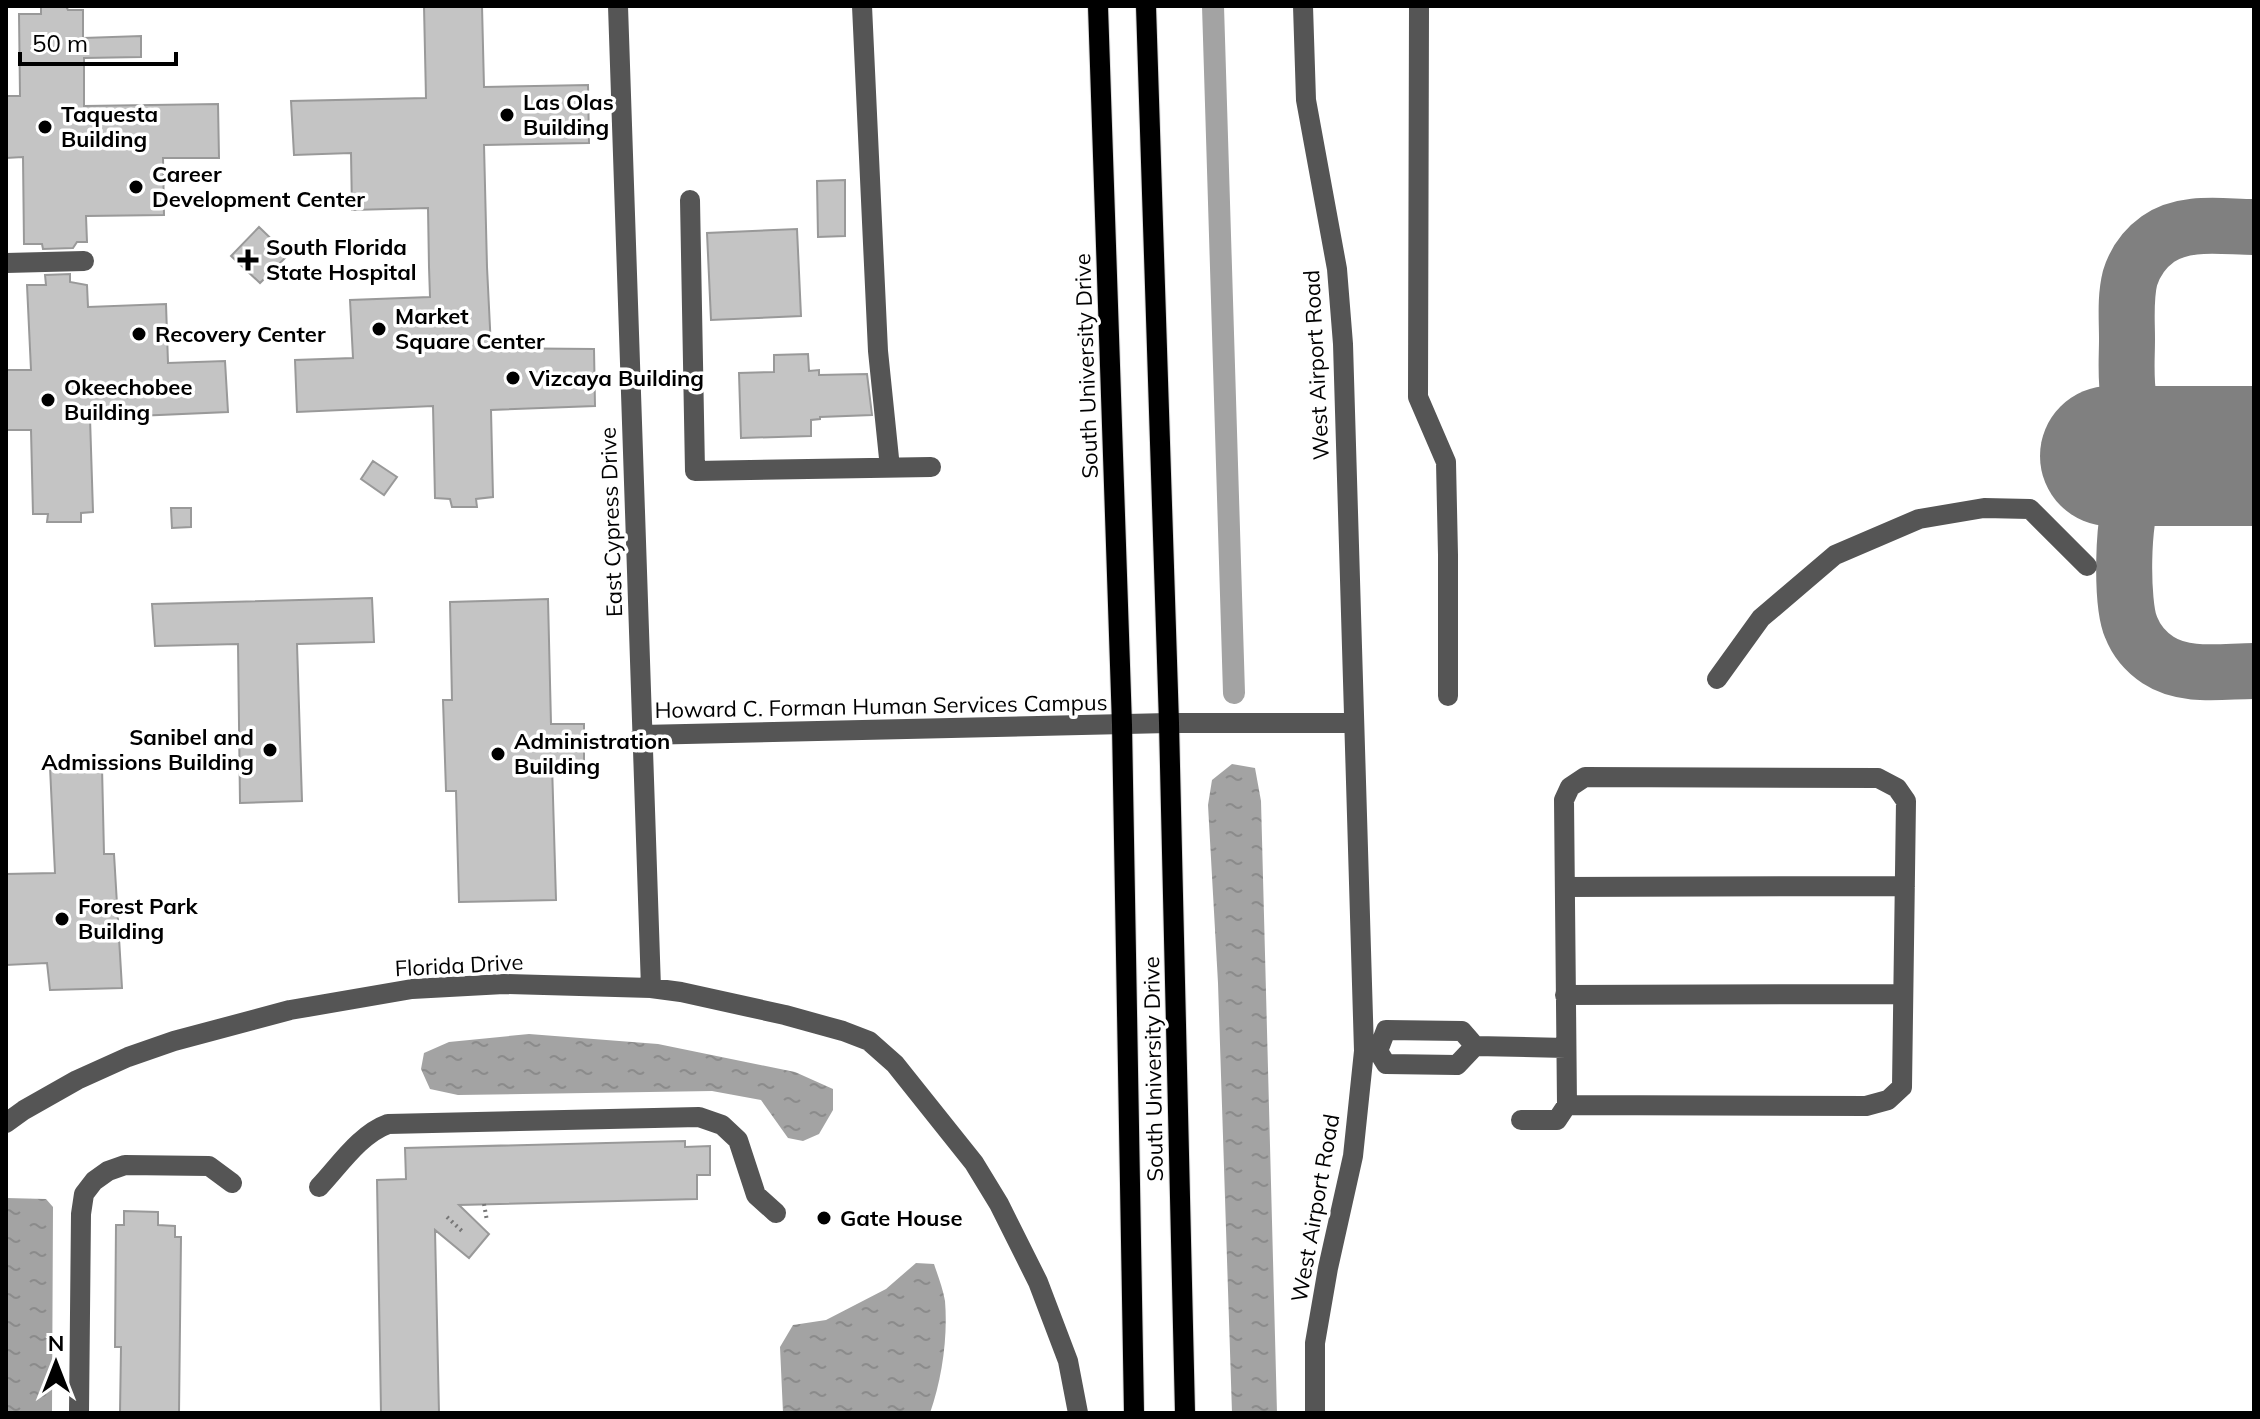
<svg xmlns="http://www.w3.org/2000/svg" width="2260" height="1419" font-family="Mulish,sans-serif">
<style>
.water{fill:url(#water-ripples)}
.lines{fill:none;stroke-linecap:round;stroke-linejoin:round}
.canal{stroke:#a3a3a3;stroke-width:22}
.taxiway{stroke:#808080;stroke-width:56}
.runway{stroke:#808080;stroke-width:140}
.building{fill:#c4c4c4;stroke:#999;stroke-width:2}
.major-casing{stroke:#dbdbdb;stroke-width:22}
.path{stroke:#777;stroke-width:4;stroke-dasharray:2 4;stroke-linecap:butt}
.minor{stroke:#555;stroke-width:20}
.major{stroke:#000;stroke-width:20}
.poi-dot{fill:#000;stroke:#fff;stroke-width:3}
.labels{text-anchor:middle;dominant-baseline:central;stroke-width:7;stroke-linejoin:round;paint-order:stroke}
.poi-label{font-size:22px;font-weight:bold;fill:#000;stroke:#fff;text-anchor:start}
.street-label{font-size:22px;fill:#000;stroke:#fff}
</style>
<defs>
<pattern id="water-ripples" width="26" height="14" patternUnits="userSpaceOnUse" patternTransform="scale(2)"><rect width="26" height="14" fill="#a3a3a3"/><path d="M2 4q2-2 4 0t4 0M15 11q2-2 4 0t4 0" fill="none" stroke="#8b8b8b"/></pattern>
</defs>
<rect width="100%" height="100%" fill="#fff"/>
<!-- water -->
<path class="water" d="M1232,764l23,4 6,33 16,612h-45l-14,-430 -10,-178 4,-25z
M529,1034l129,10 137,28 38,17v21l-14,24 -16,7 -15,-3 -27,-38 -49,-9 -254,4 -28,-6 -9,-20 3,-16 25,-11z
M6,1198l40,1 7,8 -1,206h-46z
M916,1263l18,1c4,12 9,25 11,37 3,36 -3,78 -15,112h-147l-3,-66 13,-22 33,-5 60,-31z"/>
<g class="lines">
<!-- canal -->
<path class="canal" d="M1213,6l21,687"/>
<!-- taxiway -->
<path class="taxiway" d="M2188,456c-23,-7 -41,-17 -53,-39 -3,-5 -5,-11 -6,-17 -4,-20 -2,-41 -2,-61 0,-20 -2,-41 3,-61 5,-16 14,-29 28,-39 27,-19 65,-12 96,-12
M2188,456c-23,6 -42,17 -54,38 -12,22 -13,110 -3,133 5,13 15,25 27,33 27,18 65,11 96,11"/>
<!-- runway -->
<path class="runway" d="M2110,456h144"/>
</g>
<!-- building -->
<path class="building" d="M41,6h25l2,4h15v28l58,-2v21l-57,1v48l134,-2 1,54h-56l1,57 -78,1 1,26h-10l-4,6 -30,1 -1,-5h-18l-1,-87 -17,1v-62h14l-1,-82h22z
M424,6h58l2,81 104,-2 1,58 -105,2 3,122 4,81 103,1 1,57 -104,4 2,87 -17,2 1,8h-25l-2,-8 -15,-1 -2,-92 -136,6 -2,-52 58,-2 -3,-58 80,-3 -1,-30 -1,-59 -76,2 -1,-57 -57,2 -3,-54 135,-3z
M845,180v56l-27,1 -1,-56z
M259,227l29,28 -28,28 -29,-27z
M797,229l4,87 -90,4 -4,-87z
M70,274v8l17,3 1,22 78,-3 2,59 57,-2 3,51 -138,6 3,94 -12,1v9h-34l1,-8h-15l-2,-84h-25v-60h25l-4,-85h19l-1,-10z
M808,354l1,17 10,-1v5l48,-1 5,41 -52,2v2l-9,1v16l-70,2 -2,-65 35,-1v-17z
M373,461l24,16 -13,18 -23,-16z
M171,508h20v19l-19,1z
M372,598l2,44 -77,2 5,157 -62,2 -2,-159 -83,2 -3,-42z
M548,599l3,125h33v40h-32l4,136 -97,2 -3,-111h-10l-3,-91h9l-2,-98z
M50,767h52l2,87h10l8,134 -72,2 -3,-27 -41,2v-91l49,-1z
M685,1141v6l25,-1v29h-13v24l-238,6 30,29 -20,24 -34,-28 4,183h-58l-4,-233 29,-1 -1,-31z
M124,1211l34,1v13l17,1v11h6l-2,176h-59l1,-66h-6l1,-122h8z"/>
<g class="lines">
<!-- major casing -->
<g class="major-casing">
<path id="major" d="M1098,6l24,719 12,688
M1146,6l23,717 16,690"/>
</g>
<!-- path -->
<path class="path" d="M484,1204l3,17
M447,1217l16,15"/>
<!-- minor -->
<path class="minor" d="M618,6l33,982
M862,6l16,345 12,117
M1303,6l3,94 31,169 6,75 21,707 -11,105 -25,112 -13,75v70
M1419,6l-1,391 28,65 2,93v141
M690,200l5,271 236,-4
M6,263l78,-2
M1717,679l44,-61 74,-63 84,-36 65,-11 46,1 57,57
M641,735l528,-12h185
M1585,777l293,1 19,10 9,13 -4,286 -14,13 -22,6 -299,-1 -3,-305 6,-13z
M1565,887l340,-1
M1565,995l338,-1
M1378,1051l8,13 71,1 18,-19 91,2
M1378,1051l8,-21 76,1 13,15
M1521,1120h36l10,-15
M6,1123l18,-13 53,-30 51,-23 46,-16 116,-31 122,-21 92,-5 147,4 30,4 104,23 58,16 26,10 26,23 79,99 25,41 39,78 30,79 10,52
M319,1187c20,-21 41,-53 69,-63l311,-7 23,8 16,15 18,55 20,18
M79,1413l2,-199 3,-20 10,-13 14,-10 17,-6 84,1 23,17"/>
<!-- major -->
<use href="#major" class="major"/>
</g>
<!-- markers -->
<g class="poi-dot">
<circle cx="507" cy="115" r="8"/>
<circle cx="45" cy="127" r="8"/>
<circle cx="136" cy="187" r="8"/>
<path d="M244 248h8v8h8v8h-8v8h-8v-8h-8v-8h8z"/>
<circle cx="379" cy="329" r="8"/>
<circle cx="139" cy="334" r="8"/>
<circle cx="513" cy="378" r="8"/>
<circle cx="48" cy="400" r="8"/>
<circle cx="270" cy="750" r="8"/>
<circle cx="498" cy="754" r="8"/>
<circle cx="62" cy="919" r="8"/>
<circle cx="824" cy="1218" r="8"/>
</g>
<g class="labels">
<!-- poi labels -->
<g class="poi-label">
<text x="523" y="102">Las Olas<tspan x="523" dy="25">Building</tspan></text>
<text x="61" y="114">Taquesta<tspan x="61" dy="25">Building</tspan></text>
<text x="152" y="174">Career<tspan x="152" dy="25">Development Center</tspan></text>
<text x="266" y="247">South Florida<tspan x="266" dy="25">State Hospital</tspan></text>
<text x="395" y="316">Market<tspan x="395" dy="25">Square Center</tspan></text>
<text x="155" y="334">Recovery Center</text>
<text x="529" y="378">Vizcaya Building</text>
<text x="64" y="387">Okeechobee<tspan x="64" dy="25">Building</tspan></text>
<text x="254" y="737" text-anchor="end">Sanibel and<tspan x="254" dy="25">Admissions Building</tspan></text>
<text x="514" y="741">Administration<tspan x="514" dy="25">Building</tspan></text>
<text x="78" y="906">Forest Park<tspan x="78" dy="25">Building</tspan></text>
<text x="840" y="1218">Gate House</text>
</g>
<!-- street labels -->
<g class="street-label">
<text transform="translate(1316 365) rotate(-93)">West Airport Road</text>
<text transform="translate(1086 366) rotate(-92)">South University Drive</text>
<text transform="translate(611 522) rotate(-92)">East Cypress Drive</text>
<text transform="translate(881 706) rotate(-1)">Howard C. Forman Human Services Campus</text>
<text transform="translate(459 965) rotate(-3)">Florida Drive</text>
<text transform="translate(1153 1069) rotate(-91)">South University Drive</text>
<text transform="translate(1315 1208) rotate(-80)">West Airport Road</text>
</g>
</g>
<!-- border -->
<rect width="2260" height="1419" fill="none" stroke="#000000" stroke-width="16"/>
<!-- north arrow -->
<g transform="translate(56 1363)" stroke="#ffffff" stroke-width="6" paint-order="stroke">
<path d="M0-6L14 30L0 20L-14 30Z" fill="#000000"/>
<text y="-12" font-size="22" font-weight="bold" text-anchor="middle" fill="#000000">N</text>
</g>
<!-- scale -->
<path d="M20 52v12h156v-12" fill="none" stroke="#000000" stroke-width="4"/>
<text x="32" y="52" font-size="24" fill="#000000" stroke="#ffffff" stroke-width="6" paint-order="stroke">50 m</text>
</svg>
